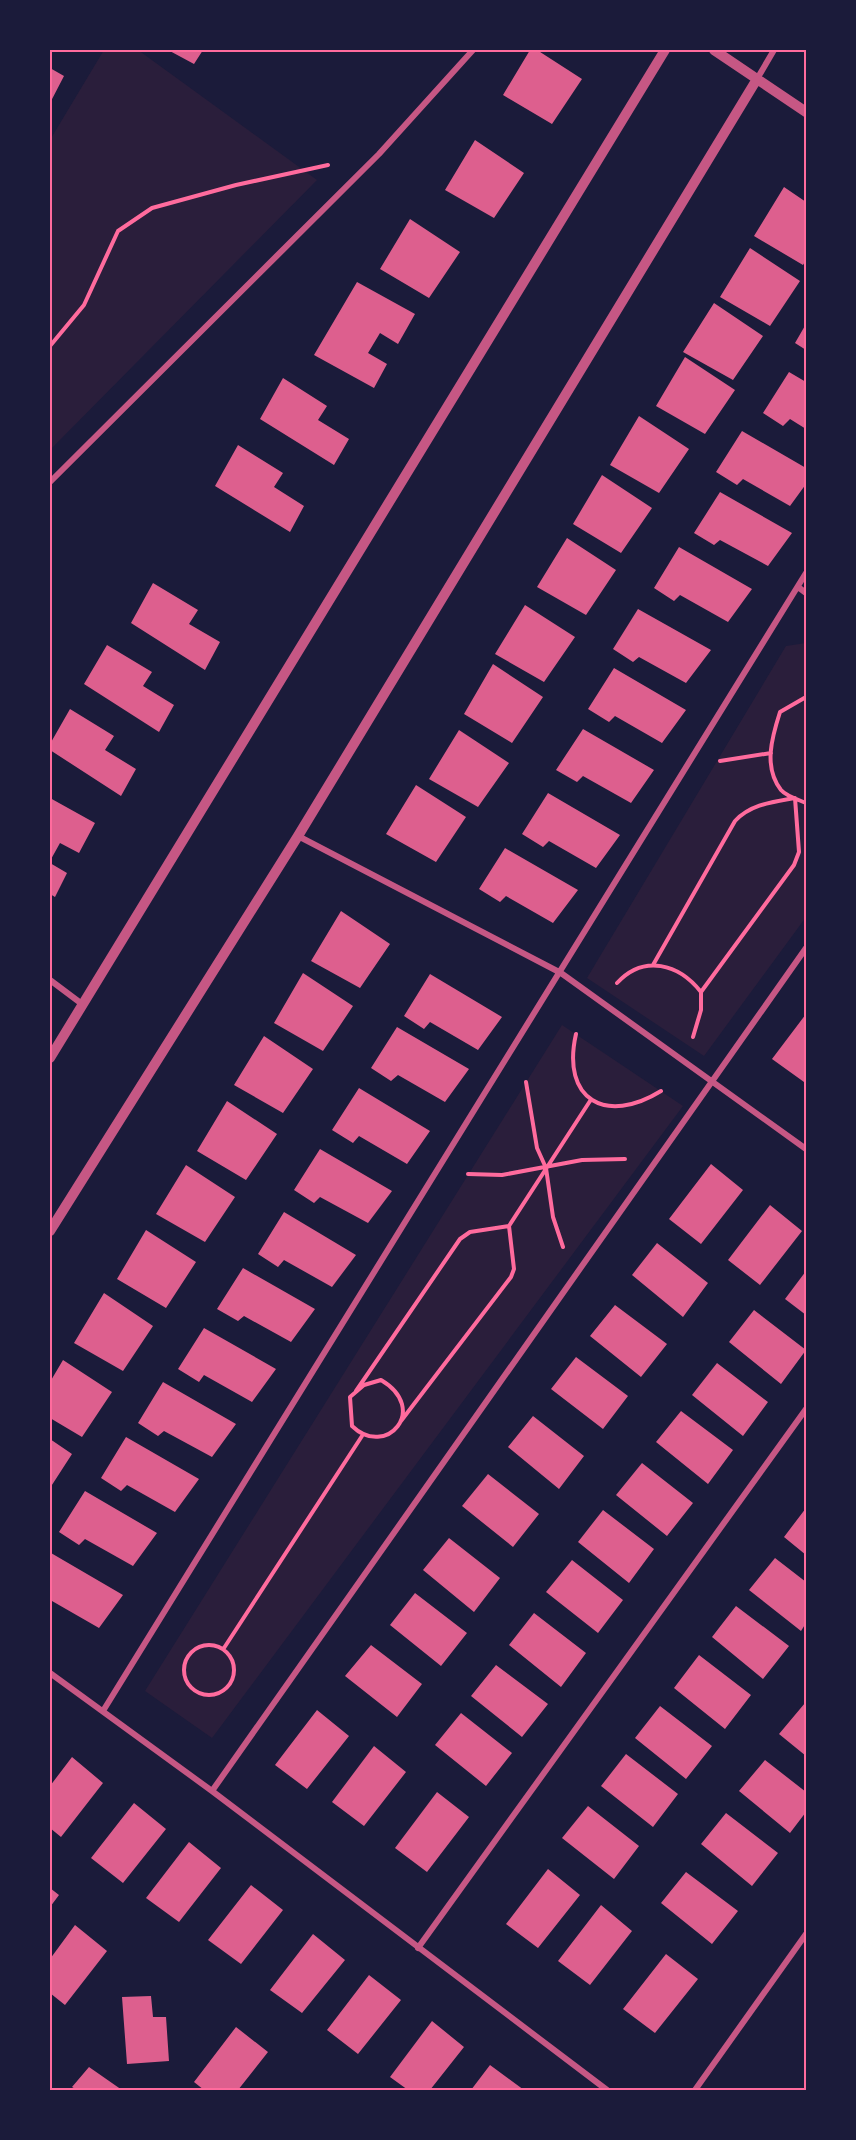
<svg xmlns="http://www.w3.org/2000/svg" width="856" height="2140" font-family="Manrope,sans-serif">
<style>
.green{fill:#2a1e3b}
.building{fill:#dd5f8e}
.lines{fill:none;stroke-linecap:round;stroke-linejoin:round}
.path{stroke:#ff6b9d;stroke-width:4}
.minor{stroke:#c65784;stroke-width:6}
.tertiary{stroke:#c65784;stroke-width:10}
.neatline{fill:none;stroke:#ff6b9d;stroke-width:2}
</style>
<rect width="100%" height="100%" fill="#1b1b3a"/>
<!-- green -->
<path class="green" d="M104,50h34l179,130 -267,270v-310z
M806,643v274l-102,139 -117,-78 199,-332z
M562,1025l121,81 -471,632 -67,-47z"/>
<!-- building -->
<path class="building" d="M168,50h35l-9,14z
M530,50h7l45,29 -30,45 -49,-29z
M50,68l14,8 -14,27z
M475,140l49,33 -30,45 -49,-28z
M784,187l22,15v58l-3,5 -49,-29z
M410,219l50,33 -31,46 -49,-29z
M750,248l50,33 -30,45 -50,-29z
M357,282l58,32 -17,30 -18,-11 -12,20 19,11 -13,24 -60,-33z
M714,303l49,33 -30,44 -50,-28z
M806,324v26l-11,-7z
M685,357l50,33 -30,44 -49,-28z
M789,372l17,10v47l-16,-10 -7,7 -20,-13z
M283,378l44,28 -9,14 31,19 -15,26 -74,-46z
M639,416l50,33 -30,44 -49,-28z
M742,431l64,37v16l-16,22 -47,-27 -6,6 -21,-13z
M238,445l45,28 -9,14 30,19 -14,26 -75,-46z
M602,475l50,33 -31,45 -48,-29z
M720,492l72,41 -24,33 -48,-26 -6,5 -20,-12z
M567,538l49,32 -30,45 -49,-28z
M679,547l73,42 -24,33 -48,-27 -6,6 -20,-13z
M153,583l45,27 -9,14 31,18 -15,28 -74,-47z
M525,605l50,32 -31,45 -49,-28z
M638,609l73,41 -25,33 -47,-26 -6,5 -20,-13z
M107,645l45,27 -9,14 31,19 -15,27 -75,-48z
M493,664l50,33 -31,46 -48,-29z
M614,668l72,42 -24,33 -47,-27 -6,6 -21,-13z
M70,709l44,27 -9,14 31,19 -15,27 -71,-46v-6z
M583,729l71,41 -23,33 -48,-27 -6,6 -21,-12z
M459,730l50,33 -31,44 -49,-28z
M416,785l50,32 -30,45 -50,-28z
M548,793l72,42 -24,33 -47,-27 -6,6 -21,-13z
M50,798l45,25 -16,30 -19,-10 -10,18z
M505,848l73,42 -25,33 -47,-27 -6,6 -21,-13z
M50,863l17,10 -12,24 -5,-3z
M341,911l49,33 -30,44 -49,-27z
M303,973l50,33 -30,45 -49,-28z
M430,974l72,43 -24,33 -48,-28 -6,7 -20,-13z
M806,1014v65l-2,3 -32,-23z
M397,1027l72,42 -24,33 -47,-27 -7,6 -20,-13z
M264,1036l49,33 -30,44 -49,-28z
M359,1088l71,43 -23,33 -48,-28 -6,7 -21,-13z
M227,1101l50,33 -31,46 -49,-29z
M320,1149l72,42 -24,32 -48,-26 -6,6 -20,-13z
M711,1164l32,26 -42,54 -32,-25z
M186,1165l49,32 -30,45 -49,-28z
M770,1205l32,26 -42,54 -32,-25z
M284,1212l72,43 -24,32 -48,-27 -6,7 -20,-13z
M146,1230l50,32 -30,46 -49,-29z
M657,1243l51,40 -25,34 -51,-42z
M243,1268l72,41 -24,33 -47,-26 -6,5 -21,-12z
M806,1271v44l-21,-16z
M104,1293l49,33 -30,45 -49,-28z
M615,1305l52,39 -26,33 -51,-41z
M754,1310l52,40 -25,34 -52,-42z
M204,1328l72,41 -24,33 -48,-27 -5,7 -21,-13z
M576,1357l52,39 -25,33 -52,-40z
M63,1360l49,32 -30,45 -32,-19v-36z
M717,1363l51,39 -25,34 -51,-41z
M163,1382l73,42 -24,33 -48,-26 -6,5 -20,-13z
M681,1411l52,39 -25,34 -52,-42z
M533,1416l51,40 -25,33 -51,-42z
M126,1437l73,42 -24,33 -48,-27 -6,6 -20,-13z
M50,1439l22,15 -22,34z
M642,1463l51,40 -26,33 -51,-41z
M488,1474l51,40 -26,33 -51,-41z
M85,1491l72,42 -24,33 -48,-27 -6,6 -20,-13z
M806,1508v47l-22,-18z
M603,1510l51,39 -25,34 -51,-41z
M449,1538l51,40 -26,34 -51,-42z
M51,1553l72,42 -24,33 -47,-27 -2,3z
M775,1558l31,24v41l-5,8 -52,-41z
M572,1560l51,40 -25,33 -52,-41z
M415,1593l52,40 -26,33 -51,-41z
M736,1606l53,40 -26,33 -51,-42z
M534,1613l52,40 -25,34 -52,-42z
M371,1645l51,39 -25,33 -52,-41z
M699,1655l52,40 -26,34 -51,-41z
M496,1665l52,39 -26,33 -51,-41z
M805,1703l1,2v51l-27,-22z
M660,1706l52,40 -26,33 -51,-41z
M317,1710l32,26 -42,53 -32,-24z
M461,1713l51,40 -26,33 -51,-41z
M374,1746l32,26 -42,54 -32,-24z
M626,1754l52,40 -25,33 -52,-41z
M72,1757l31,26 -42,54 -11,-9v-42z
M765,1760l41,32v20l-16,21 -51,-42z
M437,1792l32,25 -42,55 -32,-24z
M134,1803l32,26 -43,54 -32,-25z
M588,1806l51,40 -25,33 -52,-41z
M726,1813l52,40 -26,33 -51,-42z
M189,1842l32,26 -42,54 -33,-24z
M548,1869l32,26 -42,53 -32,-24z
M686,1872l52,39 -26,33 -51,-41z
M251,1885l32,25 -42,54 -33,-24z
M50,1888l9,7 -9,12z
M601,1905l31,26 -42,54 -32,-24z
M75,1925l32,26 -42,54 -15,-12v-34z
M313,1934l32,26 -43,53 -32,-23z
M666,1954l32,25 -43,54 -32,-24z
M369,1975l32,25 -43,54 -31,-24z
M151,1996l2,21h13l3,44 -42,3 -5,-67z
M432,2021l32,26 -34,43h-22l-18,-13z
M236,2027l32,25 -30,38h-34l-10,-8z
M490,2065l34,25h-53z
M89,2067l33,23h-45l-5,-3z"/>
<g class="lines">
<!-- path -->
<path class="path" d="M50,346l34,-41 34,-74 34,-23 84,-23 92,-20
M806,697l-26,15c-8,25 -17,55 1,78 5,6 18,10 25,13
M720,761l51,-8
M653,965l82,-144c16,-17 38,-19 60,-23l4,54 -5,13 -93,127
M617,983c27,-29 62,-19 84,9v18l-8,27
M576,1034c-15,66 30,91 85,57
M526,1082l11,66 9,20 7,49 10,30
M468,1174l34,1 80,-15 43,-1
M509,1226l81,-125
M381,1380c49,29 5,79 -29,46l-2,-29 14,-12z
M356,1391l104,-152 10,-7 39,-6 5,43 -3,8 -110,144
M184 1670a25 25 0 1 1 50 0a25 25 0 1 1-50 0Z
M224,1648l138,-212"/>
<!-- minor -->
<path class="minor" d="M757,79l17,-29
M50,482l329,-328 94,-104
M798,587l8,6
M298,836l263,137 245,176
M50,980l32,24
M50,1673l162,118 395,299
M103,1711l703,-1138
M212,1791l594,-843
M418,1948l388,-539
M695,2090l111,-156"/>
<!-- tertiary -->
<path class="tertiary" d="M714,50l92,62
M50,1058l615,-1008
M50,1231l248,-395 459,-757"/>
</g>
<!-- border -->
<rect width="856" height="2140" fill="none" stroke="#1b1b3a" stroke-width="102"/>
<rect x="51" y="51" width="754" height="2038" class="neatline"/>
</svg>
